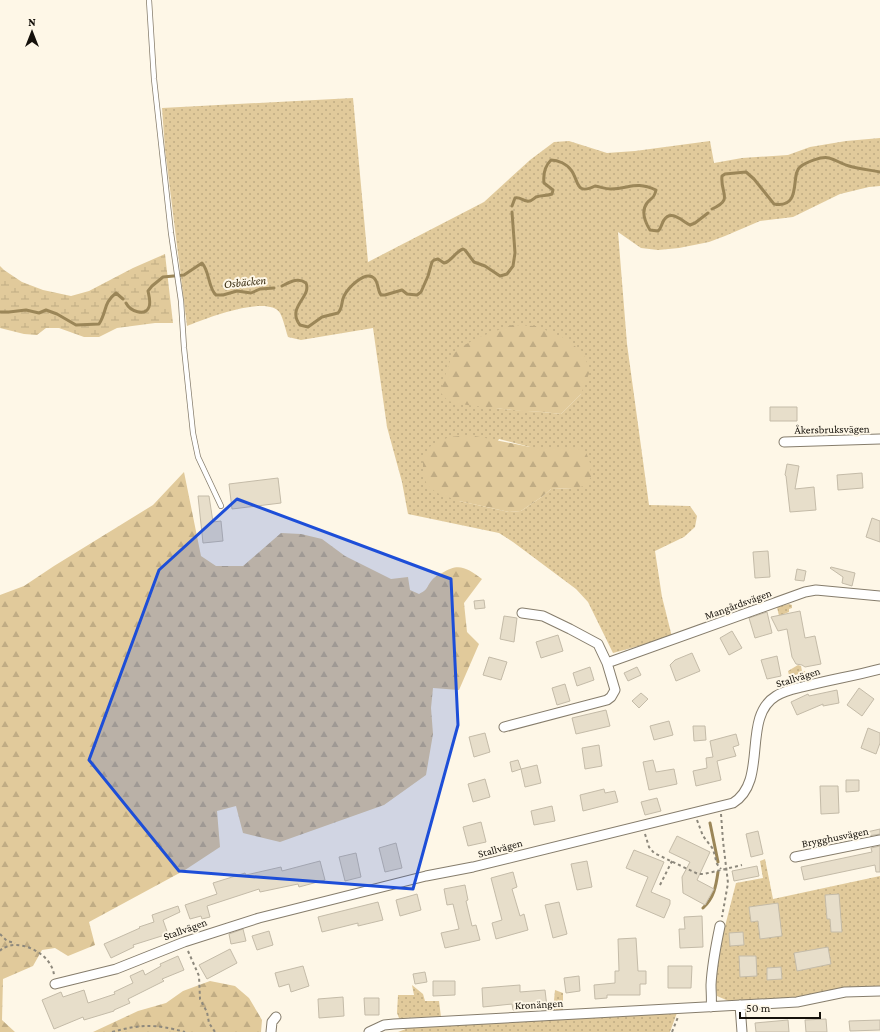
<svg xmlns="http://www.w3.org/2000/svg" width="880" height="1032" font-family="'Crimson Pro',serif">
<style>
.grass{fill:url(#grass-dots);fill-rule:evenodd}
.forest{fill:url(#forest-firs)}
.wetland{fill:url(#wetland-marsh)}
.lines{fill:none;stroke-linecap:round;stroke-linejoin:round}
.stream{stroke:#9b8658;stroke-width:3}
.building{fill:#e7deca;stroke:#c4bba8}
.lane-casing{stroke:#867d6c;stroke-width:6}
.street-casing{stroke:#867d6c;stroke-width:11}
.path{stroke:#8d887c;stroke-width:2;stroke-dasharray:3 3;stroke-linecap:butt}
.lane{stroke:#fff;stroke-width:4.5}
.street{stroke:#fff;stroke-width:9}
.marked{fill:#1d4ed8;fill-opacity:0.2;stroke:#1d4ed8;stroke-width:3;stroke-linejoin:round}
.labels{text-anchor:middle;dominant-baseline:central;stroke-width:4;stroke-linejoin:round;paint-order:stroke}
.street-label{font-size:11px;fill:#15110b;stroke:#fef7e7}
.water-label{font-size:12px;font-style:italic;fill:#3f3216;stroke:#fef7e7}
</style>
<defs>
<pattern id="grass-dots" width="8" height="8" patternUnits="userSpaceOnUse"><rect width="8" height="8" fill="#e1ca9b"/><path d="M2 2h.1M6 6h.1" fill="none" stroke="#c0ac84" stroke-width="1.8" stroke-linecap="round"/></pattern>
<pattern id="forest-firs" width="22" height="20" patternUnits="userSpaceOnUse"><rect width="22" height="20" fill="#e1ca9b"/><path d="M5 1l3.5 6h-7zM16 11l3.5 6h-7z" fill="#c0ac84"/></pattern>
<pattern id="wetland-marsh" width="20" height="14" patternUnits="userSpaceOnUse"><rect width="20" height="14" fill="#e1ca9b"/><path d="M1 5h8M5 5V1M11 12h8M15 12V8" fill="none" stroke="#c0ac84"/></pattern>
</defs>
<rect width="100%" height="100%" fill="#fef7e7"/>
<!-- grass -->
<path class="grass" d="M353,98l15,164 116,-60 46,-42 24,-18 15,-1 38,12 28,-2 75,-10 4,22 28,-5 46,-3 22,-8 36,-6 34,-3v48l-11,1 -29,7 -47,23 -33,4 -35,15 -16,6 -30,6 -21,2 -17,-2 -23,-16 9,112 22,161 41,1 7,10 -2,11 -11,10 -29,14 7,46 10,40 -59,16 -25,-51 -12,-13 -63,-47 -14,-9 -91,-19 -6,-32 -15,-55 -14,-99 -72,12 -13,-3c-2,-6 -5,-19 -8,-24 -12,-19 -76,6 -93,13l-22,-177 -3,-41zM581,394l-20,20c-22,-3 -44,-3 -65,-6zM499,439l31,8 43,41 -22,1 -8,7 -22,15 -12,1 -50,-11z
M789,604l3,1v3l-3,1v3l-10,4 -2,-9z
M798,665l3,1 1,5h3l2,8 -1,4 -14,4 -4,-16z
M765,859l8,40 107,-23v111l-83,12 -66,3 -14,-6 -3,-16 6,-34 16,-63 27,-5 -3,-17z
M412,985l11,9 2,7h14l2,16 -42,1 -2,-5 1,-18h16z
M555,990l8,3v19l-10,-1z
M678,1010l-8,22h-272l18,-7z"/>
<!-- forest -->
<path class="forest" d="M512,325l24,1 26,11 21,15 7,19 -9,23 -20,20 -18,-2 -22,-1 -54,-6 -19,-4 -7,-8c3,-12 5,-24 11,-36 8,-15 44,-26 60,-32z
M470,435l60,12h43l13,5 4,11 1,14 -6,9 -12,2 -22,1 -8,7 -22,15 -12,1 -50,-11 -22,-8 -10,-8 -4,-11v-14l6,-13 20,-10z
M184,472l17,84 15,10h27l38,-33 20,1 21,5 23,17 46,23 17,-2 2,13 9,4c10,-5 7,-7 13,-14 2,-3 7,-5 10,-7 17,-11 25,-5 40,6l-18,24 3,29 12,12 -20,46 -26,-2 -2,20 2,26 -7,41 -42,30 -104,37 -37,-9 -7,-27 -19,5 3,36 -35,23 -96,52 6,23 -27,11 -13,-8 -13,2 -9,16 -30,13 -1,41 13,12h-15v-437l24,-9 30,-20 99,-61z
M210,981l25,5 14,12 13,22 -1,12h-168l45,-21 28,-8 17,-12z"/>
<!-- wetland -->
<path class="wetland" d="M165,254l8,69h-18l-38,5 -18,9h-15l-25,-9h-13l-9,7 -13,-1 -24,-6v-62l4,4 18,12 21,8 28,6 18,-5 44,-23z"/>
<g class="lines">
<!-- stream -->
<path class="stream" d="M512,206l3,-8c5,-1 7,2 12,3 4,1 6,-2 9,-4 6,-2 11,-1 16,-3l1,-4 -9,-7c-1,-9 1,-17 7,-23 7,0 16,4 20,10 8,10 4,26 24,16 6,1 10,3 16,3 20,-1 25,-8 45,1 -2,9 -4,7 -9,13 -6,8 -2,19 3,27l8,1c4,-3 3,-7 6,-11 7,-11 18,1 26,5l5,-2 13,-10
M712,209c22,-10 8,-15 10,-33l3,-2 21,-2 8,7 20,25c29,5 16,-30 26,-37 6,-5 22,-11 29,-9 7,2 13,6 20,8 10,3 21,4 31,6
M282,286c8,-4 16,-9 24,-3 6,14 -20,24 -6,42l8,2 14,-10 16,-4c5,-5 3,-11 6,-17 4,-8 21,-26 30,-18 5,5 3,12 7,17h4l17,-5 5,4 10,1 4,-3 7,-16 4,-14 2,-2 4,-1 6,4c7,-1 11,-11 19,-14l2,1 9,12 11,4 15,10 7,-2 6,-8 2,-13 -3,-41
M126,303c4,8 19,14 23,4 2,-5 0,-11 -1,-16l4,-5 11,-9 21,-2 18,-12c8,9 6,25 14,32h7l14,-4 14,2 9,-4 14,-1
M0,312h9l17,-2 13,3 7,-3 11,4 19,11 23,-1c8,-12 4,-21 17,-31l7,6
M710,823l8,39
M703,908c11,-10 13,-22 15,-36"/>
</g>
<!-- building -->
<path class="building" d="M770,407h27v14h-27z
M787,464l12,2 -4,23 19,-2 2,23 -26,2 -4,-36 -1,-1z
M862,473l1,15 -25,2 -1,-15z
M278,478l3,25 -49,6 -3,-25z
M198,496h11l4,26 8,-1 2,20 -20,2z
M872,518l8,3v21l-14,-5z
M768,551l2,26 -15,1 -2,-26z
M831,567l24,6 -3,13 -10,-3 1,-6 -13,-9z
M797,569l9,2 -2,10 -9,-1z
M484,600l1,8 -10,1 -1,-8z
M800,611l5,27 10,-2 6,28 -16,3 -3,-2 -6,-1 -4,-7 -5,-28 -9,2 -7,-14z
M767,612l5,21 -17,5 -6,-20z
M504,616l13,2 -3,24 -14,-3z
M732,631l10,17 -13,7 -9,-17z
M558,635l5,16 -22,7 -5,-16z
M692,653l8,18 -24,10 -6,-16 5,-5z
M777,656l4,20 -14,3 -6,-19z
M489,657l18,5 -6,18 -18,-5z
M590,667l4,13 -17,6 -4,-13z
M637,667l4,8 -13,6 -4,-8z
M565,684l5,17 -13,4 -5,-17z
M859,688l15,11 -12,17 -15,-11z
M837,690l2,13 -16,3v-2l-26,11 -6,-13 17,-8 1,2z
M641,693l7,6 -9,9 -7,-7z
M606,710l4,16 -34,8 -4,-16z
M669,721l4,14 -19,5 -4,-14z
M693,726h12l1,14 -12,1z
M868,728l12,5v10l-4,11 -15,-6z
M485,733l5,19 -16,5 -5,-20z
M736,734l3,11 -6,2 3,9 -19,5 4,19 -25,6 -3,-15 14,-3 -1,-10 7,-1 -3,-16z
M599,745l3,21 -17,3 -3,-21z
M518,760l3,9 -9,3 -2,-10z
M653,760l3,12 18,-3 3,15 -28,6 -6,-28z
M537,765l4,18 -16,4 -4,-18z
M485,779l5,18 -17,5 -5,-18z
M846,780h13v11l-13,1z
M820,786h18l1,27 -18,1z
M604,789l1,4 10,-2 3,11 -35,9 -3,-16z
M657,798l4,13 -16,4 -4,-13z
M552,806l3,15 -21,4 -3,-14z
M481,822l5,20 -18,4 -5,-19z
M880,829v5l-12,2 -1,-4z
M758,831l5,23 -12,3 -5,-23z
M677,836l33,16 -13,28 17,9 -9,16 -22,-12 -1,-16 8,-15 -21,-10z
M396,843l6,25 -17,4 -6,-24z
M880,846v26h-4l-1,-7 -71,15 -3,-13 71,-15 -1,-4z
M634,850l30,12 -13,30 19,8v4l-6,14 -28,-12 12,-29 -22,-9z
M356,853l5,24 -16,4 -6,-24z
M320,861l5,19 -26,7 -1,-3 -38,8 -1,-3 -52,17 3,11 -8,2 -1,-3 -11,3 -5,-14 32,-11 -4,-11 32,-10 1,2 35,-8 1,4z
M587,861l5,26 -15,3 -6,-26z
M757,866l2,10 -25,5 -2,-10z
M513,872l4,15 -5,2 8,27 4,-2 4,16 -32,9 -4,-16 10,-3 -11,-42z
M465,885l3,15 -2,1 6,25 4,-1 4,15 -35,8 -4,-15 18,-4 -6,-25 -6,1 -3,-16z
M417,894l4,16 -21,6 -4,-16z
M839,894l3,38h-11l-1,-13h-3l-2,-24z
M378,902l5,18 -25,6v-3l-36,9 -4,-15z
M559,902l8,32 -14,4 -8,-33z
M778,903l4,33 -22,3 -2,-18 -7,1 -2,-15z
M178,906l2,6 -17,8 5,14 -35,11 1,2 -23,11 -7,-14 36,-16 -1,-1 15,-5 -2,-7z
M702,916l1,31 -23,1 -1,-19h6l-1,-12z
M243,929l3,12 -15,3 -2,-10z
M269,931l4,14 -16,5 -5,-14z
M743,932l1,13 -14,1 -1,-13z
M636,938l2,33h8v13h-6v11h-33v3l-12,1 -1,-14 21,-2v-12h4l-1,-32z
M828,947l3,17 -34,7 -3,-18z
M230,949l7,14 -30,16 -8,-14z
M178,956l6,14 -22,9 2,2 -36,18 2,4 -16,7v1l-30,9 -1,-3 -29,12 -12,-29 19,-8 2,5 21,-7 4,13 27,-9 -1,-2 19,-9 -3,-7 13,-6 2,5 16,-9 -1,-2z
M739,956h17l1,20 -17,1z
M303,966l6,20 -18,6 -2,-8 -10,3 -4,-14z
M668,966h24l-1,22h-23z
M781,967l1,12 -15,1v-12z
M425,972l2,10 -12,2 -2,-10z
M579,976l1,15 -14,2 -2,-15z
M433,981h22v14l-22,1z
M520,985v7l25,-2 2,17 -34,3 -1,-6 -29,3 -1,-19z
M343,997l1,19 -25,2 -1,-19z
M364,998h15v17h-14z
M826,1019l1,13h-21l-1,-12z
M788,1020l1,12h-33l-1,-9z
M880,1020v10l-30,1 -1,-10z"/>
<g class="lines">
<!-- lane casing -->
<g class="lane-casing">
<path id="lane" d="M149,0l5,79 17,154 10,68 3,47 9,85 5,24 23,49"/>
</g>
<!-- street casing -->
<g class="street-casing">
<path id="street" d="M784,442l96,-3
M522,613l21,3 27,13 28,15 9,19
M504,727l103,-27 4,-3 4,-7 -8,-27 198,-71 11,-2 64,6
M795,857l85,-17
M55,984l61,-15 68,-27 75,-24 167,-42 47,-9 260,-64c36,-22 8,-86 43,-107 8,-5 18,-7 26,-9 26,-7 52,-11 78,-18
M740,1005l2,27
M711,1007c1,-7 0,-15 0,-22 1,-20 5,-40 9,-59
M271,1032l1,-10 4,-5
M369,1032l15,-7 10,-1 403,-22 48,-10 35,-1"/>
</g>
<!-- path -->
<path class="path" d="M721,814l2,27 5,42 -6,34
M697,820l6,16 10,13 4,15 4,5
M645,834l4,13 5,6 44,21h6l38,-9
M660,885l12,-24
M0,934l7,7 8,2
M0,951c2,-3 4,-3 8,-5 18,-5 44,10 46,29
M188,951l11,25 1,23 7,13 2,11 6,9
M112,1032c29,-8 44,-8 73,0
M672,1032l6,-15"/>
<!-- lane -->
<use href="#lane" class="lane"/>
<!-- street -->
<use href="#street" class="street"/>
</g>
<!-- marked area -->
<path class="marked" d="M237,499l214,80 7,146 -45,164 -234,-18 -90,-111 70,-190z"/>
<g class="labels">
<!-- street labels -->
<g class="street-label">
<text transform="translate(832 429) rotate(-1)">Åkersbruksvägen</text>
<text transform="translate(738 604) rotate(-20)">Mangårdsvägen</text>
<text transform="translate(798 677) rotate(-17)">Stallvägen</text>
<text transform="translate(835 837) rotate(-11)">Brygghusvägen</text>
<text transform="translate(500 848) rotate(-15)">Stallvägen</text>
<text transform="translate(185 929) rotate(-20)">Stallvägen</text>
<text transform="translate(539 1004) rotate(-3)">Kronängen</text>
</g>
<!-- water labels -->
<g class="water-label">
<text transform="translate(245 282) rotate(-6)">Osbäcken</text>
</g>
</g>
<!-- north arrow -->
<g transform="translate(32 32)" stroke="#fef7e7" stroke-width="3" paint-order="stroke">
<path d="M0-3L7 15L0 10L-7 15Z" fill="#15110b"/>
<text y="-6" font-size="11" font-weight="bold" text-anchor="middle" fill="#15110b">N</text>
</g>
<!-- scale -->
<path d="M740 1012v6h80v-6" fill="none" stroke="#15110b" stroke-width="2"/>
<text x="746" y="1012" font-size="12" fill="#15110b" stroke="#fef7e7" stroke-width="3" paint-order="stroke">50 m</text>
</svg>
